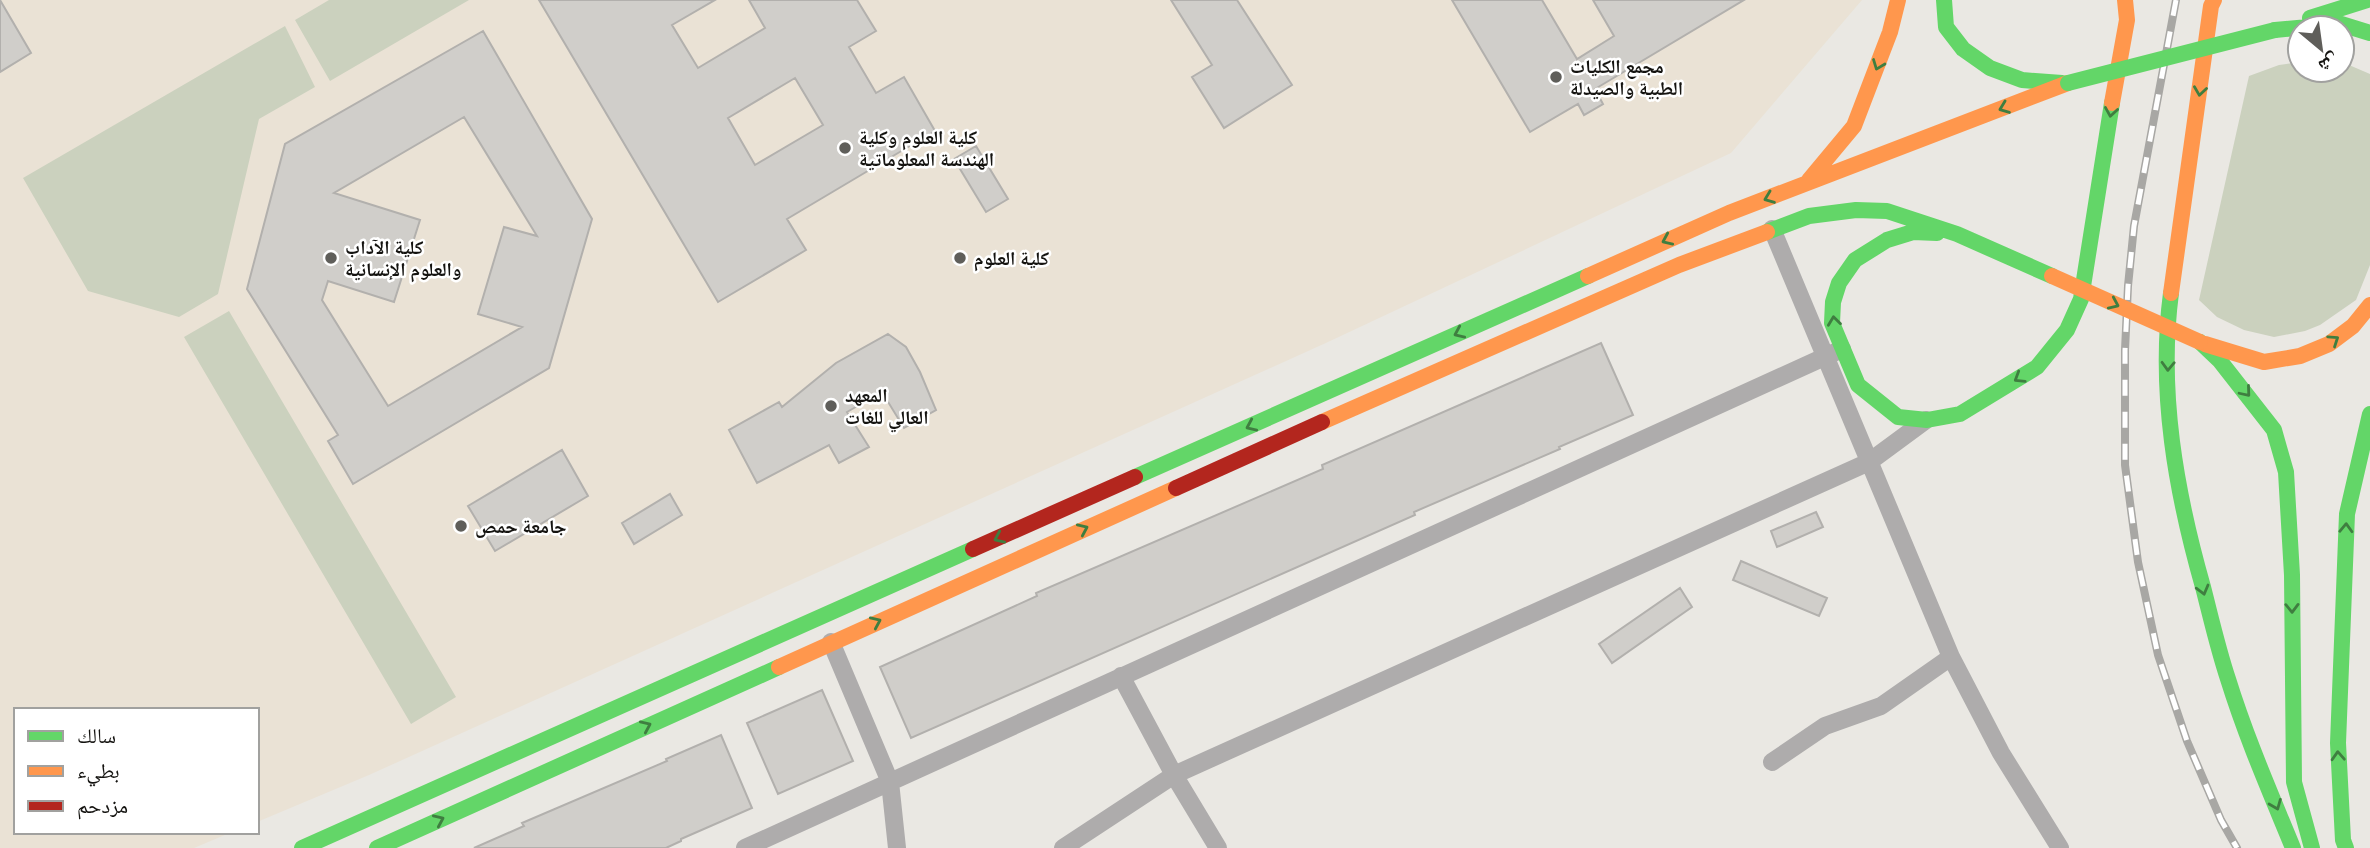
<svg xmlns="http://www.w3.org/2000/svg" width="2370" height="848" font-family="'Roboto Serif','Noto Naskh Arabic',serif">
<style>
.education{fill:#eae2d5}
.green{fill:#cbd1be}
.building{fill:#d0ceca;stroke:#b2b0ad;stroke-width:2;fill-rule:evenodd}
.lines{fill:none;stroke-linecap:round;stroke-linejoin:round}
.street{stroke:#aeacac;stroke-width:18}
.fast{stroke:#63d668;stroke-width:16}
.slow{stroke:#ff974d;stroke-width:16}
.jam{stroke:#b3261e;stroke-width:16}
.rail-casing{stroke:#a8a7a4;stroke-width:8}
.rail{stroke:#fff;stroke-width:5;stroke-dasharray:16;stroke-linecap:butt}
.fast-bridge{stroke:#63d668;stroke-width:16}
.slow-bridge{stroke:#ff974d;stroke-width:16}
.oneway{stroke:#3f7e40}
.poi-dot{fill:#5f5e5a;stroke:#fff;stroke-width:2.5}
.labels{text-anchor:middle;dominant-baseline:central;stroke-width:5;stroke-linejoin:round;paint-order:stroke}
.poi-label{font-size:19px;font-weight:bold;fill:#141310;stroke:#fff;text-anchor:start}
</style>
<rect width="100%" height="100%" fill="#eae8e3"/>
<!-- education -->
<path class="education" d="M0,0h1862l-131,153 -403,189 -959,433 -112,47v-112h-241v122h216l-38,16h-194z"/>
<!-- green -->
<path class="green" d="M329,0h140l-139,81 -35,-61z
M285,26l30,61 -56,32 -41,175 -39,23 -91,-26 -65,-113z
M2300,62v8h42v-8l28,12v191l-14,35 -36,25 -15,6 -31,6 -30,-7 -27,-13 -18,-17 50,-224 30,-11z
M229,311l227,386 -45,27 -227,-387z"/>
<!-- building -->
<path class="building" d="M0,0l31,53 -31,19z
M539,0h176l-43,25 26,43 67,-40 -16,-28h108l19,31 -27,16 27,46 28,-16 31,54 -148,88 19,31 -88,52zM795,78l28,47 -68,40 -27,-47z
M1171,0h66l55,85 -68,43 -32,-51 20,-12z
M1452,0h90l35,59 37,-23 -21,-36h151l-149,89 8,15 -19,11 -6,-11 -48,28z
M483,31l109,188 -43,149 -196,116 -25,-43 10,-6 -91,-146 38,-145zM464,117l73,119 -33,-9 -26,87 44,13 -134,79 -66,-106 6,-19 66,21 26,-82 -86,-27z
M976,146l32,53 -22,13 -32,-53z
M888,334l18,13 14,25 16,38 -32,18 -22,-36 -35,20 22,35 -30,16 -10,-18 -72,38 -28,-53 50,-28 3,5 54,-44z
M1601,343l32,72 -74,32 1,2 -146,63 1,3 -504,223 -31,-71 157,-71 -1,-3 287,-124 -1,-4z
M562,450l26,46 -93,55 -27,-45z
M670,494l12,21 -48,29 -12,-21z
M1816,512l7,15 -46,20 -6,-16z
M1741,561l86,37 -8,18 -86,-36z
M1680,588l12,19 -80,56 -13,-19z
M822,690l31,71 -75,33 -31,-71z
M721,735l31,73 -71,31v2l-15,7h-192l50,-22 -2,-3 145,-62 -1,-2z"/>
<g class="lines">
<!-- street -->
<path class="street" d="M1772,229l179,428 50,96 59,95
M831,642l59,140 7,66
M1121,676l53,99 44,73
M1772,762l53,-36 56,-20 70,-49
M745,848l1097,-499
M1063,848l111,-73 695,-313 57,-42"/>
<!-- fast -->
<path class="fast" d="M1944,0l2,27 17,22 27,19 32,12 40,3
M2310,18l57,-18
M2275,30l66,-6 29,9
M1767,232l42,-16 47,-6 31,1 70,23 95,42
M1937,233l-24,-1 -26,8 -32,20 -16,23 -6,19 -1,21 26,62 40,32 29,3 33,-6 77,-47 30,-37 14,-31 31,-196
M2171,293c-13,99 5,199 32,294 8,31 15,62 25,92 18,58 42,113 65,169
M2200,342l20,19 54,69 12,42 6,103 2,207 18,66
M1135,477l453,-201
M302,848l671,-299
M377,848l402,-181
M2346,848l-3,-8 -5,-97 9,-229 23,-100"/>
<!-- slow -->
<path class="slow" d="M2112,103l15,-83 -2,-20
M1809,180l45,-54 36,-94 8,-32
M1588,276l141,-63 339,-130
M2171,293l40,-287 3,-6
M2205,344l59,18 36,-6 29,-12 24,-18 17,-21
M1322,422l357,-157 88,-33
M779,667l397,-179"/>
<!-- jam -->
<path class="jam" d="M1176,488l146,-66
M973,549l162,-72"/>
<!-- rail casing -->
<g class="rail-casing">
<path id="rail" d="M2176,0l-42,226 -6,60 -3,64v115l13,97 20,93 29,86 34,79 16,28"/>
</g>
<!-- rail -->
<use href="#rail" class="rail"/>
<!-- fast-bridge -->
<path class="fast-bridge" d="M2068,83l207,-53"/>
<!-- slow-bridge -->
<path class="slow-bridge" d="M2052,276l148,66"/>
</g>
<!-- one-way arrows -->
<defs><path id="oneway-chevron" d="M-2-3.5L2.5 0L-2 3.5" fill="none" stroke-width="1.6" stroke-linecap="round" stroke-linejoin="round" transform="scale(1.75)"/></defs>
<g class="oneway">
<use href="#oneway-chevron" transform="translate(1878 65) rotate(111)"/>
<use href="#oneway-chevron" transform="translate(2200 91) rotate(98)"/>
<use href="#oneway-chevron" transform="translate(2004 108) rotate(159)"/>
<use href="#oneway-chevron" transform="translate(2111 112) rotate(99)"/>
<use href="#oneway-chevron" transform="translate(1769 198) rotate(159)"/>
<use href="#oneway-chevron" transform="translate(1667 240) rotate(156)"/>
<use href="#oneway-chevron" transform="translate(2114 304) rotate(24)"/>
<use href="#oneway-chevron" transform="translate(1834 321) rotate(-97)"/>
<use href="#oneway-chevron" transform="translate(1459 333) rotate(156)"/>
<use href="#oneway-chevron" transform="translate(2334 340) rotate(-34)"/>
<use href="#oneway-chevron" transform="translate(2168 366) rotate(92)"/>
<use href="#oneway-chevron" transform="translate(2019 378) rotate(148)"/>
<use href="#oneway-chevron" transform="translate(2246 392) rotate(50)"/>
<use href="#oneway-chevron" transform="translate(1251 426) rotate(156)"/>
<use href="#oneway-chevron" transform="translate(2346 528) rotate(-88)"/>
<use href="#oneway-chevron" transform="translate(1083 529) rotate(-24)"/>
<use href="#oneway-chevron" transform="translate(999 538) rotate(156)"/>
<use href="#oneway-chevron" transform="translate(2203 590) rotate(75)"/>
<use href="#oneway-chevron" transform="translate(2292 608) rotate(89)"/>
<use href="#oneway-chevron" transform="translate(876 622) rotate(-24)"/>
<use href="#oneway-chevron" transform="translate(646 726) rotate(-24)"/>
<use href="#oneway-chevron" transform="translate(2338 756) rotate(-93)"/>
<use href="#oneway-chevron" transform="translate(2276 805) rotate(68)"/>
<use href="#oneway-chevron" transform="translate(439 820) rotate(-24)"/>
</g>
<!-- markers -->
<g class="poi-dot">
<circle cx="1556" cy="77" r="7"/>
<circle cx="845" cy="148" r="7"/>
<circle cx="331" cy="258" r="7"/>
<circle cx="960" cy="258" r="7"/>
<circle cx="831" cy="406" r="7"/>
<circle cx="461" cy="526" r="7"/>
</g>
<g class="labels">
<!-- poi labels -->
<g class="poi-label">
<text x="1570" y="66">مجمع الكليات<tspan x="1570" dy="22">الطبية والصيدلة</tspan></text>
<text x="859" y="137">كلية العلوم وكلية<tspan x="859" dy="22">الهندسة المعلوماتية</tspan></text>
<text x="345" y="247">كلية الآداب<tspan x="345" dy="22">والعلوم الإنسانية</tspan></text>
<text x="974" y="258">كلية العلوم</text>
<text x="845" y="395">المعهد<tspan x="845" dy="22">العالي للغات</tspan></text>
<text x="475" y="526">جامعة حمص</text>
</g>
</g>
<!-- legend -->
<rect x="14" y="708" width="245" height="126" fill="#ffffff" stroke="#a1a19f" stroke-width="2"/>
<rect x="28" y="731" width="35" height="10" fill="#63d668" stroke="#a1a19f" stroke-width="2"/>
<text x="77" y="743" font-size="21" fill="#141310">سالك</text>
<rect x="28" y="766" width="35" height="10" fill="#ff974d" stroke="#a1a19f" stroke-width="2"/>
<text x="77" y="778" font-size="21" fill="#141310">بطيء</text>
<rect x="28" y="801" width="35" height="10" fill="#b3261e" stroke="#a1a19f" stroke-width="2"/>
<text x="77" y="813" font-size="21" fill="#141310">مزدحم</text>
<!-- north arrow -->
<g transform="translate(2321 49) rotate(151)"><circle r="33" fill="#ffffff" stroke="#a1a19f" stroke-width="2"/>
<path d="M0-5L12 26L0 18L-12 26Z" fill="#5f5e5a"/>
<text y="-10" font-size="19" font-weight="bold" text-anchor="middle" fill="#141310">ش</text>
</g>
</svg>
